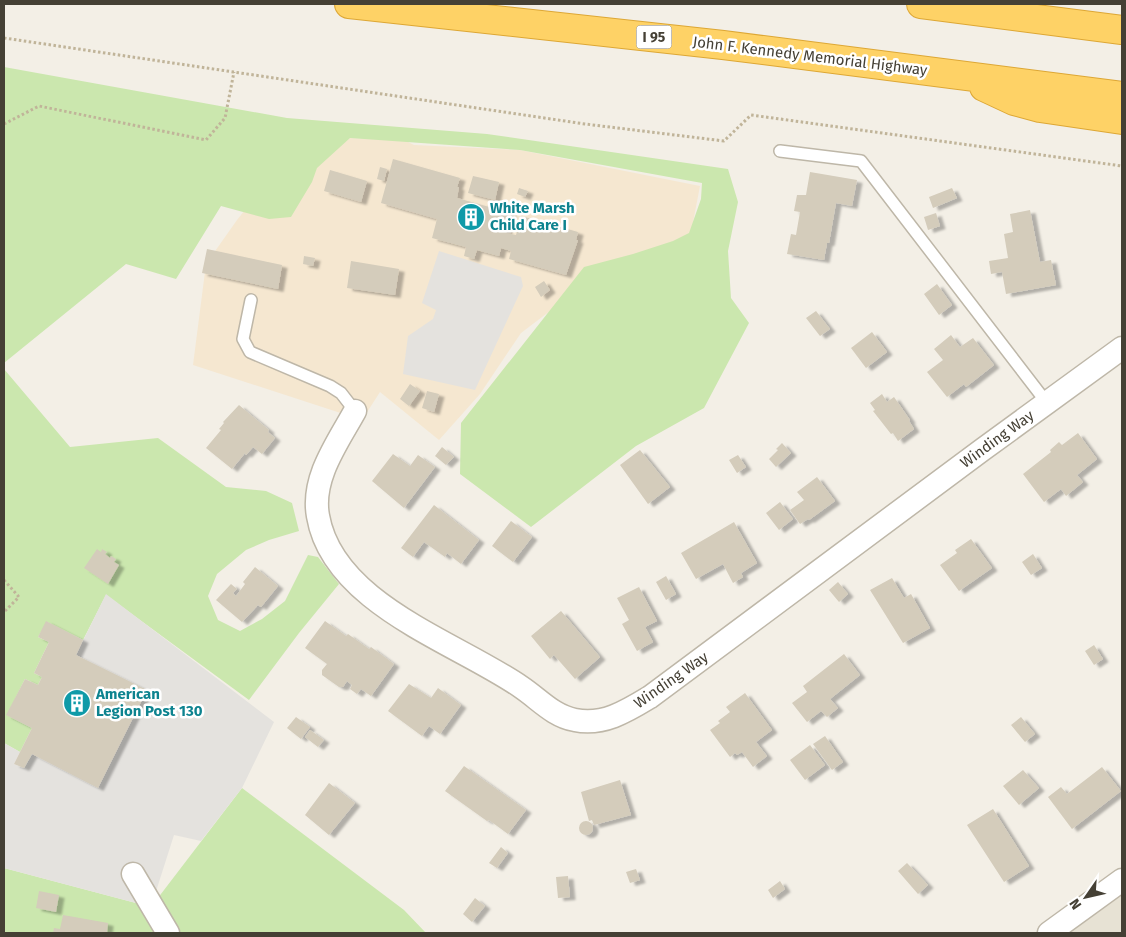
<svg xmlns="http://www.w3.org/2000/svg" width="1126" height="937" font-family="'Fira Sans',sans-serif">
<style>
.residential{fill:#e7e2d4}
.commercial{fill:#f5e7d0}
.green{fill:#cbe7ae}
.parking{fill:#e4e2de}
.building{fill:#d4ccbb;filter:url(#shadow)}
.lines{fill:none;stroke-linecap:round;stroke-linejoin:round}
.service-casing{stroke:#beb7a8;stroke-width:14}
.minor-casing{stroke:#beb7a8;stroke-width:25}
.motorway-casing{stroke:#dda735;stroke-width:30}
.path{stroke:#c0b499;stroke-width:3;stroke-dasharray:2.5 2.5;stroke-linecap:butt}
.service{stroke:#fff;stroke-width:11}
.minor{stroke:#fff;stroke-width:22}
.motorway{stroke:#fed266;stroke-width:28}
.labels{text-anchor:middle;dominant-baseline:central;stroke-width:5;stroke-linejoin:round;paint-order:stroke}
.shield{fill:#fff;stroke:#7d7972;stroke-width:1}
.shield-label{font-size:14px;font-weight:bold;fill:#454035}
.street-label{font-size:15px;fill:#454035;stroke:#fff}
.culture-label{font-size:15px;font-weight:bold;fill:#0d838f;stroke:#fff;text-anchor:start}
</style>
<defs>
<filter id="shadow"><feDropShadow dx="5.5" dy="3" stdDeviation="1" flood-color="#0004"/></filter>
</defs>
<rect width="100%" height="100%" fill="#f3efe6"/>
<!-- residential -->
<path class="residential" d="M1122,894v39h-54z"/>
<!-- commercial -->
<path class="commercial" d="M350,138l54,2 10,5 106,5 180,36 -11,57 -93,33 -75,57 -41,61 -41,46 -59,-48 -18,28 -169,-55 13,-101 31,-44 30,-38z"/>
<!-- green -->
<path class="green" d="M4,67l283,51 200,16 241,35 10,33 -10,49 3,47 18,25 -45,85 -68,38 -105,81 -71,-53 1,-51 123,-156 49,-13 40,-13 16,-8 12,-34 1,-16 -182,-33 -170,-12 -33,30 -5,14 -21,35 -22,2 -48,-13 -45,73 -50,-15 -122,99z
M4,369l66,78 88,-9 68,49 40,4 26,12 7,28 -30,9 -23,10 -29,24 -9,22 10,24 22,11 22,-12 23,-18 23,-46 10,2 21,27 -40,49 -50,67 -143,-105 -23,45 -36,-18 -9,15 11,5 -15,31 8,4 -4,8 -13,-6 -18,36 25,13 -12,24 -16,-9z
M242,788l162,122 22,23h-422v-65l147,39z"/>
<!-- parking -->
<path class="parking" d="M439,251l82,26 2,9 -48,104 -72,-16 5,-38 25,-17 3,-9 -14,-7z
M106,594l168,128 -32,66 -41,53 -27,-6 -23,72 -147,-39v-125l16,9 -6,12 10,4 8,-14 66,33 48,-97 -70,-35z"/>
<!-- building -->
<path class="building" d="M393,159l67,19 -3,9h2l-2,11 54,15 -5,20 10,2 5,-19 57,16 -2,8h2l-12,35 -57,-16 2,-8 -10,-3 -2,8 -22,-6 -3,9 -10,-3 2,-9 -34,-9 5,-19 -56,-16z
M380,167l7,2 -3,12 -7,-2z
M330,170l37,11 -6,21 -37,-11z
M810,172l47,8 -5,26 -16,-3 -7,40h-2l-3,17 -37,-6 4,-20 5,1 4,-23 -6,-1 3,-16h9z
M473,176l26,6 -4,18 -27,-7z
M519,188l9,3 -3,6 -8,-3z
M952,188l5,10 -24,10 -4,-11z
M1030,210l10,52 11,-2 5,25 -50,9 -4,-22 -11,2 -2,-13 19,-3 -4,-24 9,-2 -3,-18z
M936,213l4,13 -12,4 -4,-13z
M207,249l75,16 -4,24 -76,-16z
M304,256l11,2 -2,8 -10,-2z
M351,261l48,8 -4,26 -48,-7z
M544,281l6,9 -9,7 -6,-10z
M937,284l15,21 -13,10 -15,-21z
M816,311l14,18 -10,7 -14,-18z
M872,332l15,20 -21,16 -15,-20z
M951,335l9,12 13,-9 21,27 -28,22 -2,-3 -17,13 -20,-25 16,-12 -9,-11z
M410,384l10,7 -11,15 -9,-7z
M427,391l12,3 -5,18 -12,-4z
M882,394l5,8 7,-5 16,23 -1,1 5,8 -16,12 -5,-8 -2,1 -18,-23 2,-1 -5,-7z
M239,405l30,25 -1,2 7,6 -13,16 -9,-7 -7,8 -1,-2 -13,16 -26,-21 15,-18 -2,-1 5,-6 -1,-1z
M1078,433l19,26 -20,16 6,7 -17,14 -5,-7 -17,13 -21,-28 28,-22 -1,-2 9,-8 3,3z
M782,443l9,10 -15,14 -7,-8 9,-9 -2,-1z
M442,447l12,10 -8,8 -11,-9z
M640,450l30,37 -22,17 -28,-39z
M393,454l17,12 8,-11 17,12 -31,41 -32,-27z
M738,455l8,12 -9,6 -8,-13z
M817,477l18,24 -26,19 -1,-1 -8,5 -10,-14 14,-10 -7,-8z
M780,502l13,17 -14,11 -13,-17z
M434,505l45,35 -18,24 -14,-11 -2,4 -21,-15 -11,15 -12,-9z
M511,521l21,16 -19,25 -21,-16z
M734,522l23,41 -16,10 2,4 -10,6 -10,-19 -27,15 -15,-26z
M971,539l21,29 -33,23 -19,-26 17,-12 -2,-3z
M97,549l4,3 1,-3 5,3 -2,2 5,4 1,-2 5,3 -2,3 5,3 -11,19 -24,-16z
M1033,554l9,14 -11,7 -9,-13z
M255,567l23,19 -17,21 -3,-2 -16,17 -26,-22 15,-16 6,5 -4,4 3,3 9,-12 -2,-2z
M666,576l10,18 -10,6 -10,-18z
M892,578l12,20 7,-4 19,34 -27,15 -33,-53z
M838,582l10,12 -9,8 -10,-12z
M639,587l18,34 -12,6 8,15 -16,9 -15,-27 7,-4 -12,-22z
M561,611l39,46 -25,22 -21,-24 -4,4 -19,-23z
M46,621l37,19 -7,15 71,35 -49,98 -66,-34 -8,14 -10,-4 18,-36 -26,-13 19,-36 13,6 4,-8 -8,-4 15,-31 -11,-5z
M325,621l21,15 2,-2 21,15 2,-2 23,17 -23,32 -10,-7 -4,5 -7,-5 2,-4 -5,-4 -4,6h-4l-17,-12v-5l5,-6 -22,-16z
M1094,645l9,14 -9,6 -9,-14z
M844,654l16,21 -30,24 8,9 -11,9 -6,-6 -14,11 -15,-19 15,-11 -4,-6z
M409,684l22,14 7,-10 23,17 -21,29 -11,-8 -7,10 -34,-25z
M745,693l27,37 -16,12 11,14 -14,11 -11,-15 -5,3 -2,-2 -5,4 -20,-27 10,-7 -2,-2 12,-9 -4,-5z
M296,717l14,10 -9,12 -14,-11z
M1021,717l14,17 -10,8 -14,-17z
M310,730l14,10 -6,7 -13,-10z
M825,736l18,26 -11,8 -19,-26z
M810,745l15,20 -20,15 -15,-20z
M464,766l62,44 -18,24 -19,-14 -2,1 -42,-30z
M1102,767l19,24 -49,38 -24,-32 13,-10 6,7z
M1023,770l16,18 -20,17 -16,-19z
M620,780l11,35 -37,10 -2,-5 -3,1 -8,-29z
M329,783l26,20 -26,32 -24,-20z
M993,809l36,57 -25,16 -37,-57z
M579 828a7 7 0 1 1 14 0a7 7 0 1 1-14 0Z
M501,847l7,6 -11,15 -8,-5z
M907,863l21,22 -10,9 -20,-23z
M636,869l4,11 -10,3 -4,-11z
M568,876l2,21 -12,1 -2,-21z
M780,881l5,8 -12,9 -5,-8z
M39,891l20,4 -3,17 -20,-4z
M475,898l10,8 -13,16 -9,-8z
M63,915l45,8 -1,10h-54l1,-5 6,1z"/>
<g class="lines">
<!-- service casing -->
<g class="service-casing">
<path id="service" d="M780,151l81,10 186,242
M251,300l-8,39 7,13 80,34 11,7 14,18"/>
</g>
<!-- minor casing -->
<g class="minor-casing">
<path id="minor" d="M355,411c-17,31 -44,67 -37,105 15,88 138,126 203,171 18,12 32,29 54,33 28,6 52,-9 75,-23l332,-247 140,-102
M133,874l35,59
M1049,933l73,-53"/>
</g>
<!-- motorway casing -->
<g class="motorway-casing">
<path id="motorway" d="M349,4l374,41 399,51
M921,4l201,26
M984,87l30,14 26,7 82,12"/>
</g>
<!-- path -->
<path class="path" d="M4,38l581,86 139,17 27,-26 371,51
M4,124l35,-18 167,34 19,-22 9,-46
M4,580l15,17 -15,15"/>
<!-- service -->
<use href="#service" class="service"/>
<!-- minor -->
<use href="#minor" class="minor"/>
<!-- motorway -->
<use href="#motorway" class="motorway"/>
</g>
<!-- icons -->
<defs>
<g id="building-disc" transform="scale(1.4375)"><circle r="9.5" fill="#0f9aa8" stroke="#fff"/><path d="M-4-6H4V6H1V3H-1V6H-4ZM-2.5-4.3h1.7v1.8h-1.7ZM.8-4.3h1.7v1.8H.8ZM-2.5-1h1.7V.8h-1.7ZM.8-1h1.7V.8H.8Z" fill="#fff"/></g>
</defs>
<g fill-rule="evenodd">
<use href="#building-disc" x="471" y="217"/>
<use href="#building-disc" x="77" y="703"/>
</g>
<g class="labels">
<!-- shield labels -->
<rect class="shield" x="636.5" y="25.5" width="35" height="23" rx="4"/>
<g class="shield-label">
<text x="654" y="37">I 95</text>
</g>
<!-- street labels -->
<g class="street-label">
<text transform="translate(810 56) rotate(7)">John F. Kennedy Memorial Highway</text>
<text transform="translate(997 439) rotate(-36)">Winding Way</text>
<text transform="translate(671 680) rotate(-35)">Winding Way</text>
</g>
<!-- culture labels -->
<g class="culture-label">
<text x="490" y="208">White Marsh<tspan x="490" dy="17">Child Care I</tspan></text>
<text x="96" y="694">American<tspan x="96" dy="17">Legion Post 130</tspan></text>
</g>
</g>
<!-- border -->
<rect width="1126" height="937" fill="none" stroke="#454035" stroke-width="10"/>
<!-- north arrow -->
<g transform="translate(1086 897) rotate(236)" stroke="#ffffff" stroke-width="4" paint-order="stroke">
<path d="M0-4L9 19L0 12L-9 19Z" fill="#454035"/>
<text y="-8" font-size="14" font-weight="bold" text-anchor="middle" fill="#454035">N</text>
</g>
</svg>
